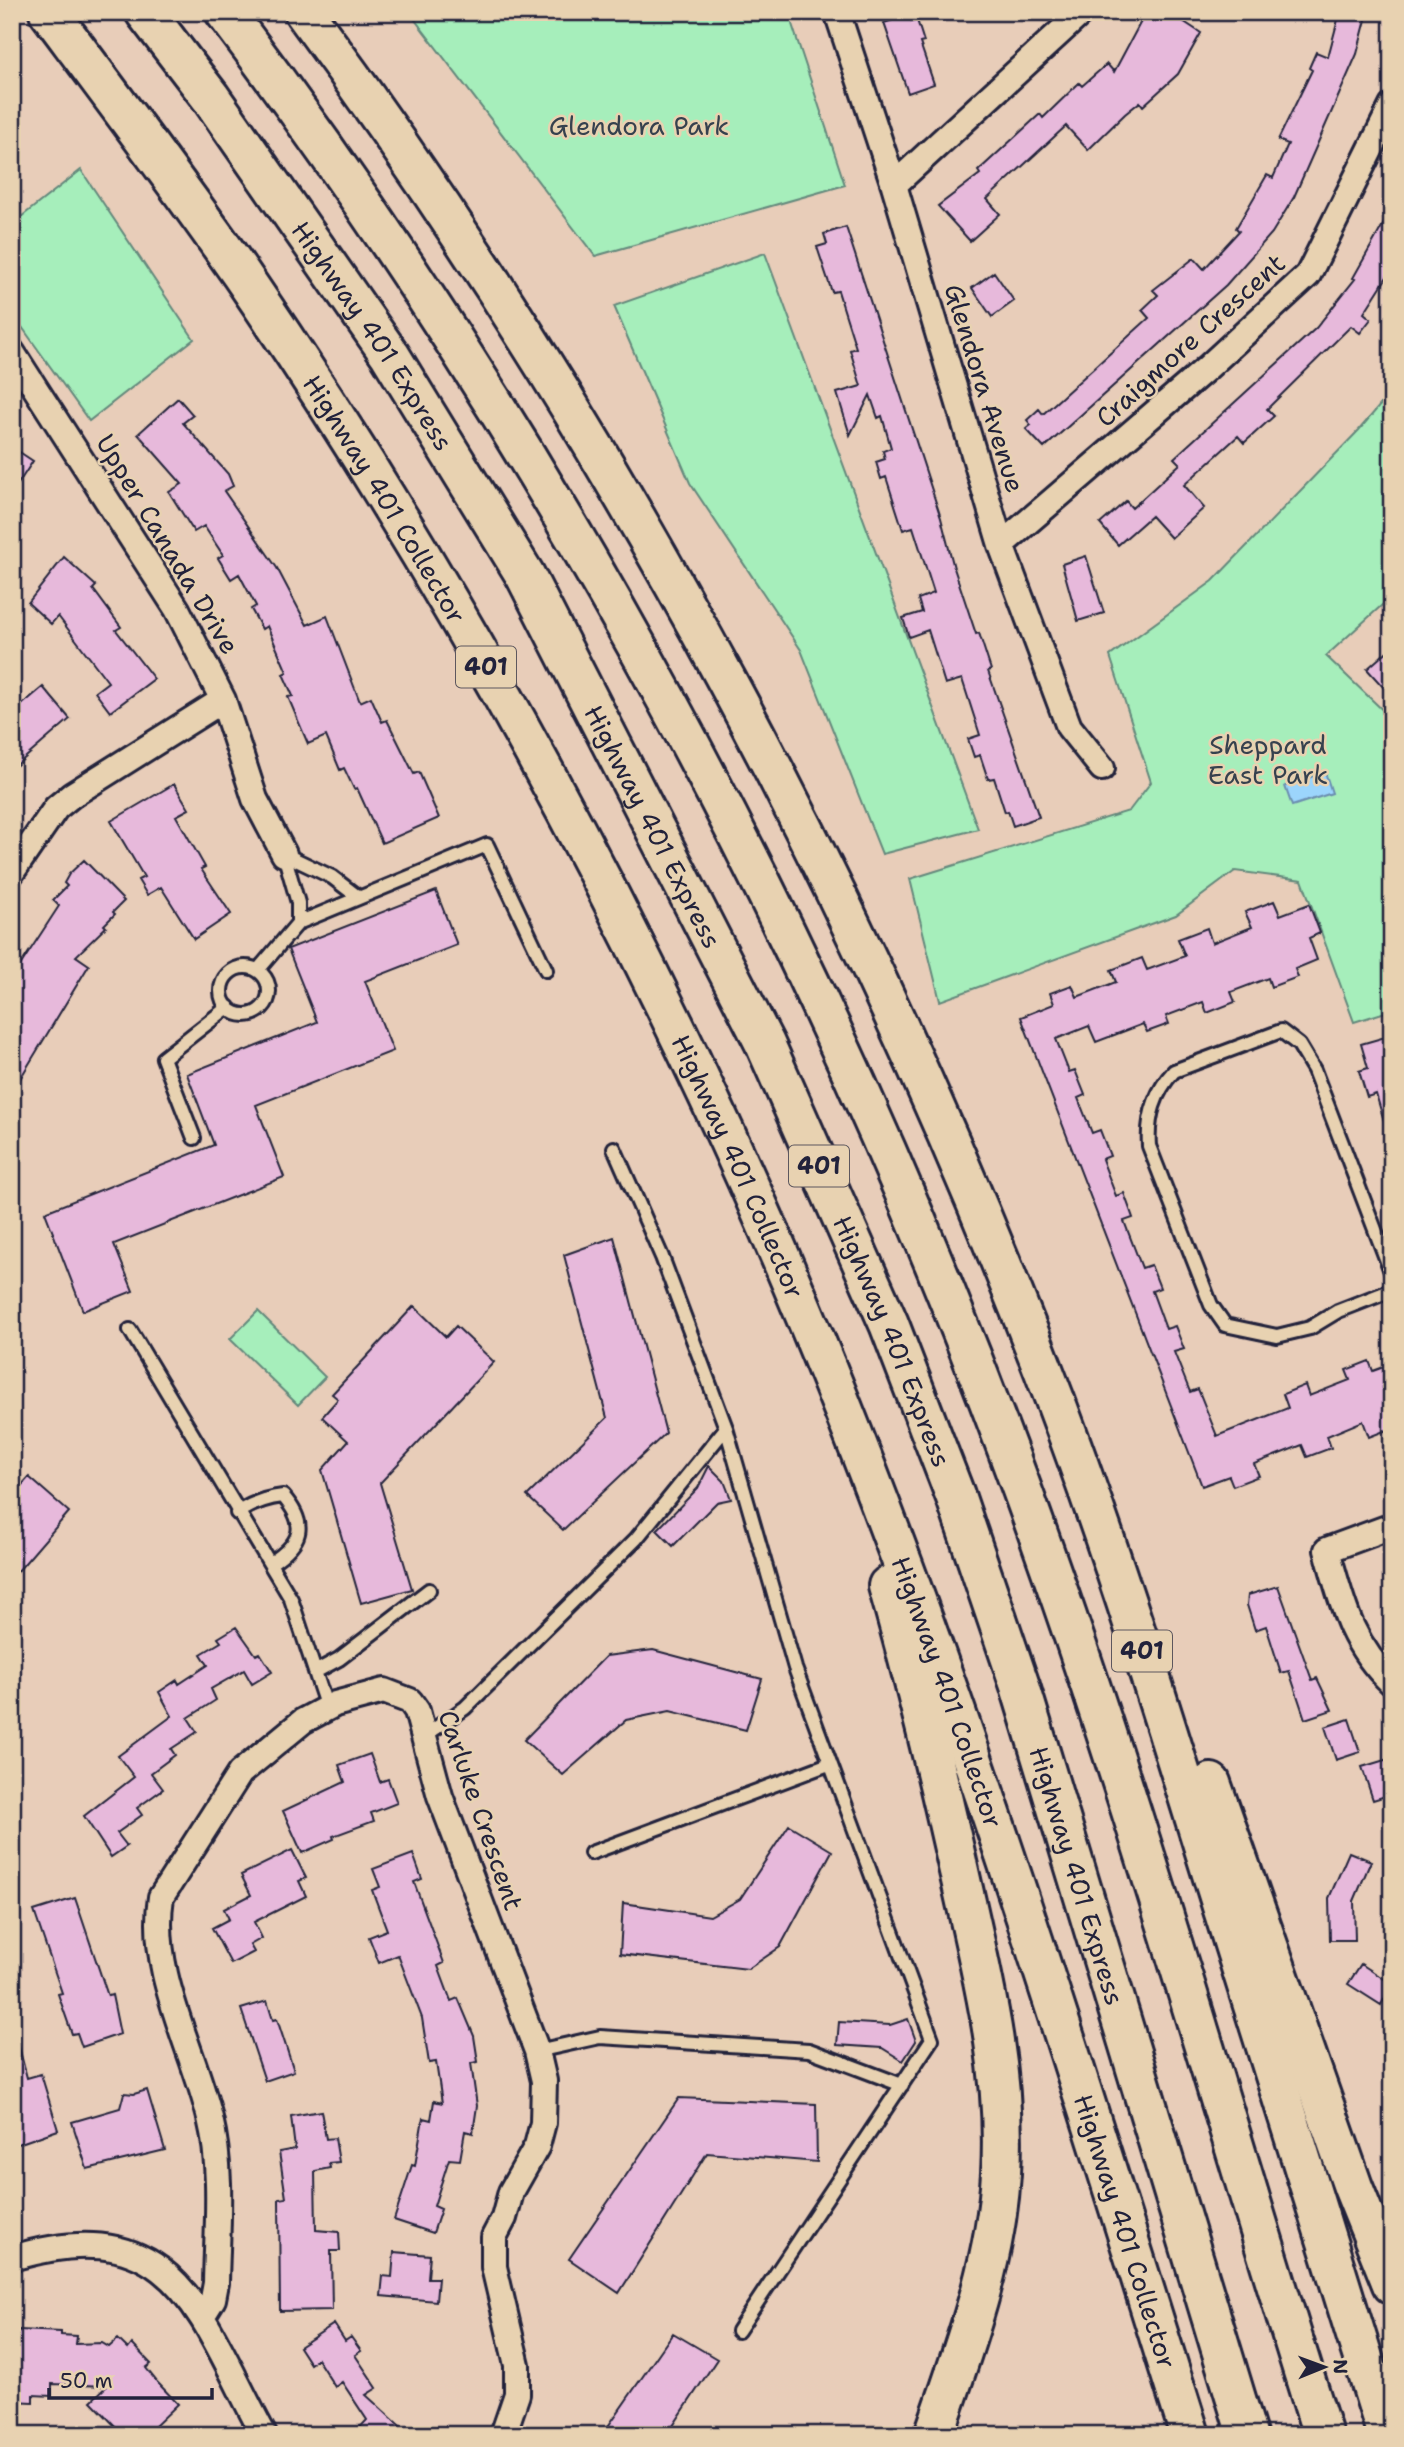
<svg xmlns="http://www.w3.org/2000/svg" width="1404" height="2447" font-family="'Shantell Sans',sans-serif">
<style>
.green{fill:#a6eebb;stroke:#64887b;stroke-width:2}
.water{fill:#9cd5fc;stroke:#6b8daf;stroke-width:2}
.building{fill:#e7b9db;stroke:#22223b;stroke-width:2}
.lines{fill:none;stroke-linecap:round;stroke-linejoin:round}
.service-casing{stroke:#22223b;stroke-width:18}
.minor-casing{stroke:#22223b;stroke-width:30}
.motorway-casing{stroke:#22223b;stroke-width:44}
.service{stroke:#e8d2b1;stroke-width:12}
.minor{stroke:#e8d2b1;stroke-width:24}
.motorway{stroke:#e8d2b1;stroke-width:38}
.labels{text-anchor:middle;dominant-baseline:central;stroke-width:5;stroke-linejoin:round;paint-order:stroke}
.shield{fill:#e8d2b1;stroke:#5d575e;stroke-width:2}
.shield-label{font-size:24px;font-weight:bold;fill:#22223b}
.park-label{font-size:26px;fill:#36414e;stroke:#e8d2b1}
.street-label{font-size:26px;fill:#22223b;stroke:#e8d2b1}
</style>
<rect width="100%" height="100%" fill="#e8cdb9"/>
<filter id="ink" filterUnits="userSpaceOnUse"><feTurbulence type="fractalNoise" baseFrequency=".0143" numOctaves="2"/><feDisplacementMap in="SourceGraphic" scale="14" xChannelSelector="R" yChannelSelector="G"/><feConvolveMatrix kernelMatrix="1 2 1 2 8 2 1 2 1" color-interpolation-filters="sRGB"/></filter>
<g filter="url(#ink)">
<!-- green -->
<path class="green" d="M409,12h379l57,173 -250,71z
M81,170l113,169 -105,82 -77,-108v-89z
M765,253l213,576 -96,25 -81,-204 -111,-167 -76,-177z
M1392,391v205l-66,60 66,63v291l-38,12 -52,-142 -67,-9 -59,44 -236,86 -30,-122 219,-68 22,-29 -41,-126 103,-75 146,-151z
M258,1311l67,66 -27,28 -68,-66z"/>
<!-- water -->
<path class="water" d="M1325,772l7,21 -40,13 -7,-20z"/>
<!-- building -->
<path class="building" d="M1146,12h23l32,21 -23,41 -35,32 -3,-4 -15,12 -37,36 -22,-24 -79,73 13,15 -30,27 -32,-35 42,-32 -2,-3 62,-57 3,4 36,-35 3,3 25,-22 7,8z
M1340,12h28l-11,42 -63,143 -22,36 -46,52 -182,163 -18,-19 5,-4 -4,-5 12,-11 4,5 106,-96 -7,-8 16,-15 -5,-5 41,-32 10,11 35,-38 -3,-3 31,-53 6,3 15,-34 -10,-4 34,-70 -3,-2 7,-16 12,5z
M910,14l2,8 5,-2 7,22 -4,1 14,41 -26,9 -24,-70z
M1392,209v60l-28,44 7,6 -11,14 -9,-7 -84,83 7,7 -30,27 -6,-7 -54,49 20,23 -33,30 -20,-22 -33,29 -18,-21 26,-23 6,7 48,-44 -6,-6 142,-130 39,-49 -2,-1z
M846,227l95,291 13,50 22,66 3,-1 12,37 -3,1 51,146 -26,9 -5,-15 -3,1 -11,-34 -6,1 -8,-24 -6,2 -6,-18 12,-4 -18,-56 -17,5 -17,-54 -19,7 -6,-19 19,-6 -4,-13 16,-6 -21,-66 -10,3 -17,-53 -5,2 -5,-17 9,-3 -2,-8 8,-3 -9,-32 -4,2 -8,-23 -20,40 -13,-42 24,-7 -11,-36 6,-2 -18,-57 -6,1 -15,-45 10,-3 -3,-10z
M994,272l20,29 -22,16 -20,-29z
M178,398l15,17 -10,8 45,51 5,12 -9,5 53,77 30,57 20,-9 33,86 11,-5 11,25 5,-2 27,54 5,-2 20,46 -57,25 -25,-55 -3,1 -10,-21 -4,2 -14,-34 -18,8 -20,-47 5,-1 -10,-22 4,-2 -20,-46 -5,3 -11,-20 5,-3 -17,-32 -8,5 -13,-21 5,-3 -19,-29 -10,6 -25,-40 13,-8 -44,-50z
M12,447l21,14 -21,32z
M1086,556l18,57 -26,8 -16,-57z
M64,557l32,29 -3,3 28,38 -5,3 38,49 -44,33 -15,-20 13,-10 -50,-66 -7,8 -23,-21z
M1392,647v50l-25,-28z
M43,687l27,32 -58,50v-56z
M174,784l15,25 -13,7 29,51 -4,2 30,45 -37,25 -33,-52 -14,8 -9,-15 6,-3 -33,-56z
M84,860l40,41 -11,11 2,2 -11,11 2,2 -30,29 13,9 -77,127v-114l47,-72 -6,-6 14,-14 -3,-3 5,-9z
M436,891l21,54 -92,36 28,70 -137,54 28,72 -170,67 19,47 -50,20 -38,-99 169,-67 -27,-71 130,-52 -29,-73z
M1274,901l6,14 29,-11 11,29 -11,5 8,22 -22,9 3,8 -27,10 -3,-9 -37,14 4,10 -28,11 -4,-11 -37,14 3,8 -22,8 -4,-8 -47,18 -7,-16 -33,13 13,33 6,-2 10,25 -7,3 14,35 8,-3 10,26 -8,3 14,37 8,-3 9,25 -9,3 18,47 9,-3 9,23 -8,3 14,38 9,-3 9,23 -10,3 16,40 8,-3 19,47 71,-28 -5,-14 22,-9 4,11 41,-16 -4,-10 23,-9 4,10 19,-7v64l-23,9 -6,-16 -36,15 4,12 -24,9 -5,-12 -48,19 5,12 -26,10 -4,-10 -27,10 -181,-469 33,-13 -4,-11 22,-8 5,12 39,-15 -5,-12 31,-12 5,12 38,-14 -7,-17 29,-11 5,15 40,-16 -7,-15z
M1392,1035v96h-5l-11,-37 -9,3 -8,-26 9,-3 -7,-24z
M614,1237l52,196 -103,97 -36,-34 80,-78 -43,-163z
M414,1306l32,31 10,-11 38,36 -114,121 32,106 -51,14 -39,-133 26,-29 -26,-24 16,-18 -6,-5z
M709,1466l15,15 7,18 -14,3 -44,44 -16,-16 41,-42z
M29,1477l40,35 -57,66v-98l8,7z
M1278,1586l34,94 5,-2 15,32 -27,9 -16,-48 -8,2 -15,-47 -11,4 -8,-25 1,-10z
M236,1627l20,28 4,-2 12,19 -20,12 -8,-14 -33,19 5,11 -28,18 9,14 -26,17 4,6 -24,18 12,16 -26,19 5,7 -25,18 10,13 -16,11 -27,-41 50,-39 -16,-21 54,-40 -13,-24 18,-12 2,4 29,-19 -7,-11 20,-12 -3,-4z
M653,1650l109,29 -16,51 -76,-19 -44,9 -63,55 -39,-35 82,-84z
M1349,1719l11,33 -24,8 -11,-33z
M370,1754l10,28 8,-3 9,24 -26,10 3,8 -41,15 1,3 -32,14 -19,-42 62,-29 -6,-17z
M1388,1759l4,35 -19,6 -11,-33z
M789,1825l43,26 -52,96 -32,22 -128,-15 3,-51 87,13 30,-17z
M292,1850l14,28 -7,3 7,15 -52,26 8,16 -12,7 4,7 -23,12 -19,-36 17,-9 -5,-10 27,-14 -10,-20z
M1349,1852l22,9 -17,40 1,39h-25l-1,-42z
M413,1854l9,25 -8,3 30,81 -6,3 13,35 7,-3 16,38 4,26 -7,1 6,43 -4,27 -8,-2 -5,29 -11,-1 -15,47 7,3 -8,24 -39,-13 18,-55 3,1 8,-48 8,2 3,-19 8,2 -6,-41 -7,1 -7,-45 -24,-63 -19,8 -10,-26 18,-7 -15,-40 8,-3 -7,-18z
M75,1898l33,98 4,-1 8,39 -38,13 -5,-14 -5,1 -14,-40 4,-1 -28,-82z
M1361,1964l31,20 -11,21 -33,-21z
M267,2001l6,19 4,-1 17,52 -29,10 -24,-72z
M908,2019l8,22 -13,20 -21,-13 -45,-3 2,-23 51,3z
M18,2043l9,35 14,-4 17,56 -46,16v-102z
M147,2090l18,60 -78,19 -15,-47 48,-14 4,-15 10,1z
M679,2098l137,6 1,58 -110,-9 -88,140 -50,-34z
M321,2111l5,28 9,-1 4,24 -10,1 1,5 -15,3 1,59 23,2 1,19h-9l1,59 -52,1 -1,-112 7,-1 -7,-46 16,-3 -4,-33z
M394,2252l36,3 -2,23h10l-2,23 -55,-5 2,-20 9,1z
M334,2324l11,17 6,-4 10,14 -6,4 22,33 -11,7 44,40h-57l14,-15 -25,-38 -7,5 -18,-28 -7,5 -11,-17z
M19,2330l42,2v3l16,1 -1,8 26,-1 7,4 9,-8 10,10 4,-5 19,20 -5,4 12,15 20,21 -26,25 -33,1 -28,-29 16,-15 -55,-2v12l-19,-1v7l-21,-1v-68h6z
M673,2333l44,26 -50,76h-65z"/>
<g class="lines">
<!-- service casing -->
<g class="service-casing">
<path id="service" d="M284,854l48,23 26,20
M284,854l14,49v20
M221 991a24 24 0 1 1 48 0a24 24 0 1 1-48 0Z
M258,970l40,-47 189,-78 59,125
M194,1138l-31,-80 65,-51
M614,1148l48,109 64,171 69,240 137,371 -194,292
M1392,1274l-78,-204 -15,-25 -18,-14 -107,40c-20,22 -27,46 -25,75l62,159 14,20 52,11 33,-8 28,-17 54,-21
M130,1330l161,269 36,109
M237,1513c15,-10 28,-15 46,-17 26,30 18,47 -12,67
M315,1672l24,-13 90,-69
M423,1737l42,-29 171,-169 90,-111
M591,1853l238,-89
M537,2051l63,-14 209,13 93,35"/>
</g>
<!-- minor casing -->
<g class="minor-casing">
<path id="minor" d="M837,12l57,173 107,360 68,182 33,41
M894,185l188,-173
M12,352l165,257 46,91 32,99 29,55
M1001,545l206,-177 101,-93 84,-169
M12,872l44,-64 16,-13 151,-95
M1392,1526l-65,24c15,53 23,93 65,133
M12,2258c166,-50 188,60 252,177
M203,2315l10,-16 3,-16c1,-54 7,-112 -6,-165 -17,-71 -61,-146 -49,-221l79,-124 63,-52 32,-17 49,-13 26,10 7,10 23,85 97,255 7,30 -1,42 -6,23 -26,46 -7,26 -10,19v30l23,98v29l-14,41"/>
</g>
<!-- motorway casing -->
<g class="motorway-casing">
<g id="motorway">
<path id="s1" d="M49,12c65,87 130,173 192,262 179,261 334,538 468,824 202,429 339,885 481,1337"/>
<path id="s2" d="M145,12l66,86 179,257 135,220 240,469 124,280 66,171 65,191 227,749"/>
<path d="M225,12c329,436 591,926 782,1437 121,323 212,657 316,986"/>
<path d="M304,12c313,423 564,897 751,1388 60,159 110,322 160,484 58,184 115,367 172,551"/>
<path d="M888,1586c28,98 51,195 73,294 22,98 46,192 40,293 -5,91 -38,177 -67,262"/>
<path d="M1211,1783l142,404 39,97"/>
</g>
</g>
<!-- service -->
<use href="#service" class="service"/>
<!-- minor -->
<use href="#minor" class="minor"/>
<!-- motorway -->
<use href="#motorway" class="motorway"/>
</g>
</g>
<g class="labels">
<!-- shield labels -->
<g class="shield">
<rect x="456" y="646.5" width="60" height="41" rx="5"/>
<rect x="789" y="1145.5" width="60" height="41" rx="5"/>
<rect x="1112" y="1630.5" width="60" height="41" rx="5"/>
</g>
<g class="shield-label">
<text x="486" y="667">401</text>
<text x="819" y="1166">401</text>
<text x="1142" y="1651">401</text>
</g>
<!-- park labels -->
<g class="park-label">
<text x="639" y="125">Glendora Park</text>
<text x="1268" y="744">Sheppard<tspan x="1268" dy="30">East Park</tspan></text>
</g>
<!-- street labels -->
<g class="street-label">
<text stroke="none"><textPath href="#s2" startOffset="396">Highway 401 Express</textPath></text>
<text transform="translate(1190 340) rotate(-42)">Craigmore Crescent</text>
<text transform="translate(985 388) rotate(73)">Glendora Avenue</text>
<text stroke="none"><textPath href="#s1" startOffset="592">Highway 401 Collector</textPath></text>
<text transform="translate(168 544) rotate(59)">Upper Canada Drive</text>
<text stroke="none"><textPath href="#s2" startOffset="962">Highway 401 Express</textPath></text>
<text stroke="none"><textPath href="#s1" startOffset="1348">Highway 401 Collector</textPath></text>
<text stroke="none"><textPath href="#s2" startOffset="1530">Highway 401 Express</textPath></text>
<text stroke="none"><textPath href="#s1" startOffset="1914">Highway 401 Collector</textPath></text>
<text transform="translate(481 1810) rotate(71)">Carluke Crescent</text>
<text stroke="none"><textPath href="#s2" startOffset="2096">Highway 401 Express</textPath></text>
<text stroke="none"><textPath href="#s1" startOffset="2482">Highway 401 Collector</textPath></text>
</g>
</g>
<!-- margin -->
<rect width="1404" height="2447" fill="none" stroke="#e8d2b1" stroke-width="42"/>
<rect x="21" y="21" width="1362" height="2405" fill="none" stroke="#22223b" stroke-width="2.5" filter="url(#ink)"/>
<!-- north arrow -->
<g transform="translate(1324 2367) rotate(89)" stroke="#e8d2b1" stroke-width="5" paint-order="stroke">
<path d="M0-5L12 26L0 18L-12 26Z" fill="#22223b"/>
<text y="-10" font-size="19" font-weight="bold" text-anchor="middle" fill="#22223b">N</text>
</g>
<!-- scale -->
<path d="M49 2388v10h163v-10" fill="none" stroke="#22223b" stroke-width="3.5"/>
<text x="60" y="2388" font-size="21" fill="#22223b" stroke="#e8d2b1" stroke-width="5" paint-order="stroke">50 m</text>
</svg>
